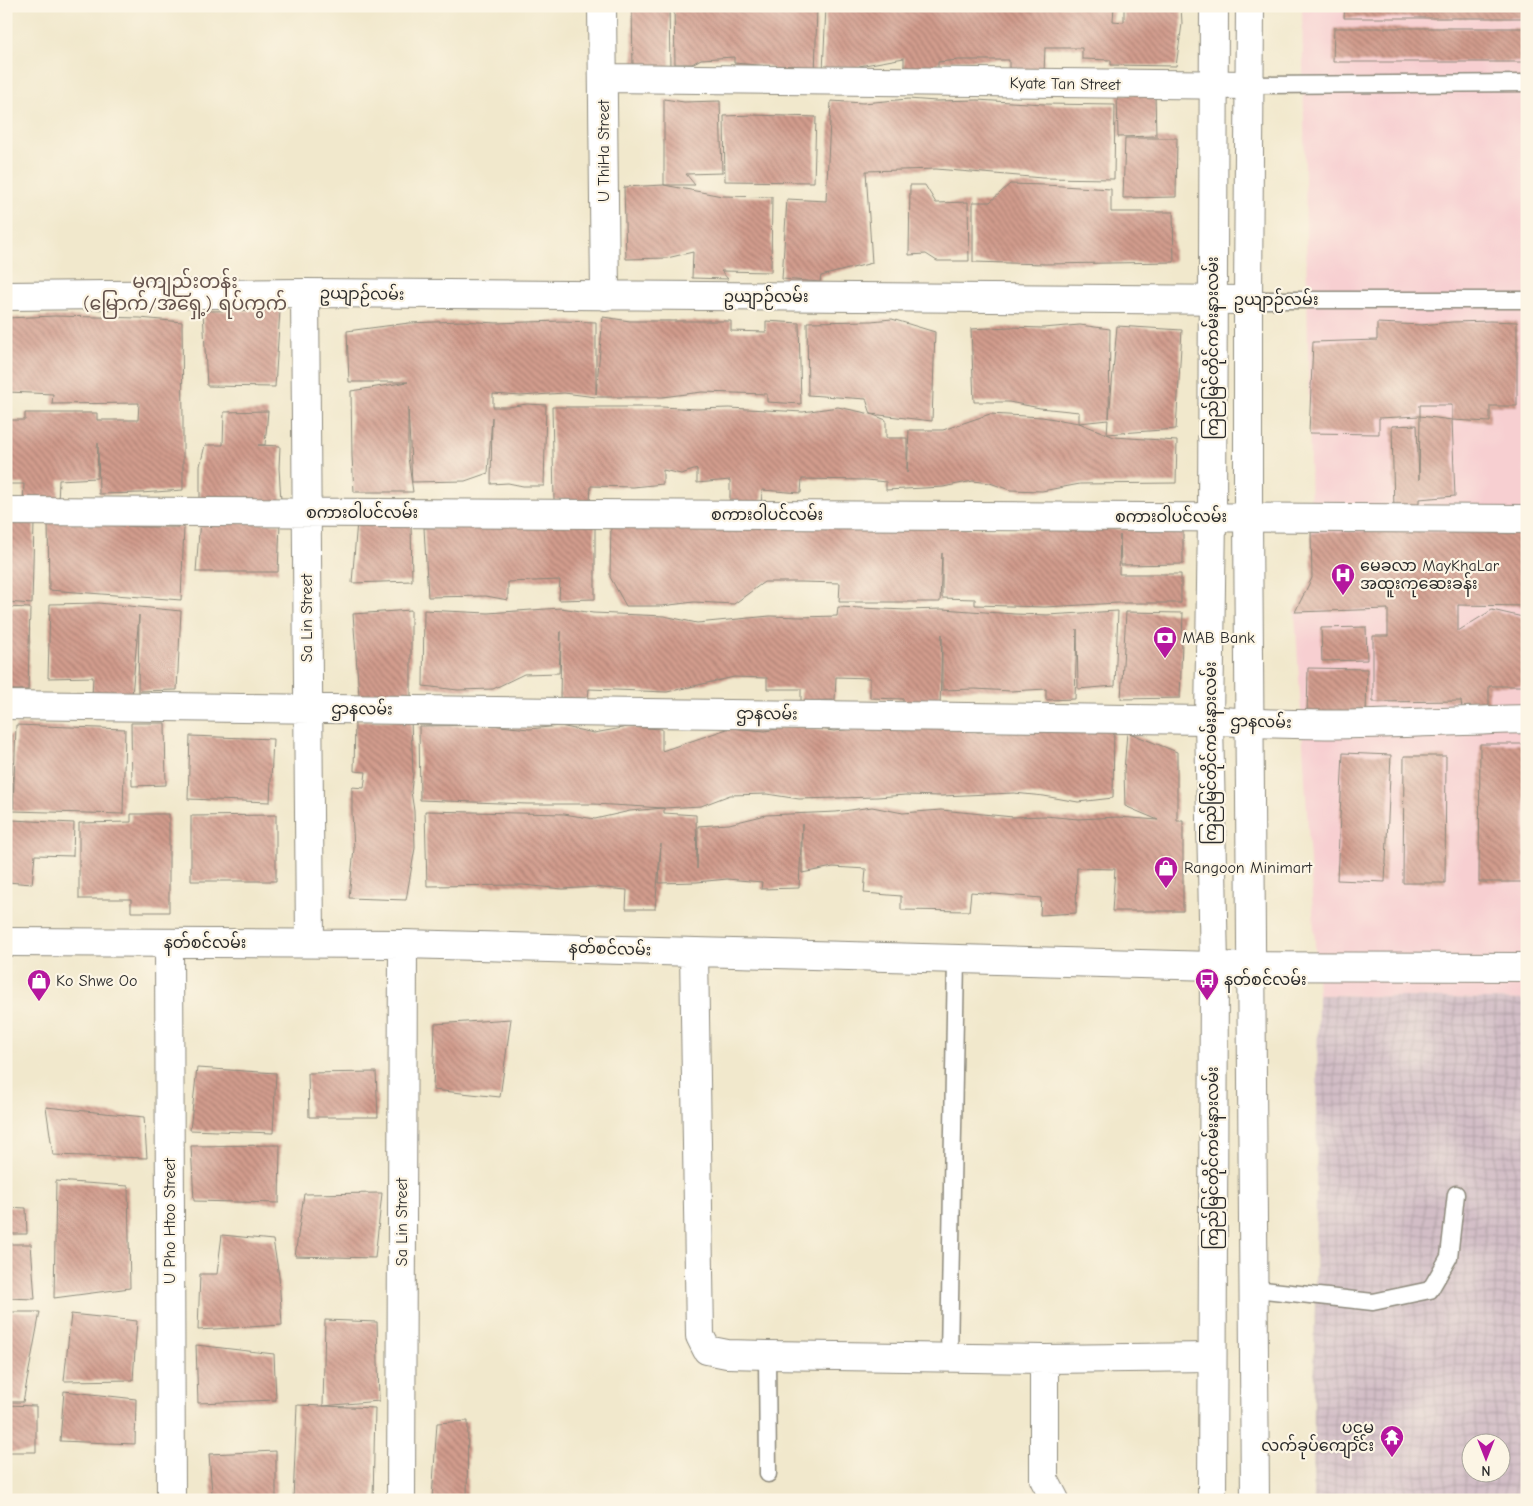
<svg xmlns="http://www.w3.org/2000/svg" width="1533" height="1506" font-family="'Comic Neue','Noto Sans Myanmar',sans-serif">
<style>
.built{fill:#f7cfd1}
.industrial{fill:url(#industrial-grid);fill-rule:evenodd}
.building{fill:url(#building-back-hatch);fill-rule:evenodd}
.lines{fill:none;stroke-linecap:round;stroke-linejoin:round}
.service-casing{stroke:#8e8a7c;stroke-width:19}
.minor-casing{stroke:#8e8a7c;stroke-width:30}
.primary-casing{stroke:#8e8a7c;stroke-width:30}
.service{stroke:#fff;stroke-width:16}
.minor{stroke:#fff;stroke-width:28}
.primary{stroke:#fff;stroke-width:28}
.labels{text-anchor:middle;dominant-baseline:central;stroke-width:4.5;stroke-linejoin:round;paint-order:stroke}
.street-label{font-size:16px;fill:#2b2b2b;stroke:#fcf5e5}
.poi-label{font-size:16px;fill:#2b2b2b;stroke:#fcf5e5;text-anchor:start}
.quarter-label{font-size:19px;fill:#65534d;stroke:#fcf5e5}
</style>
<defs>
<pattern id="industrial-grid" width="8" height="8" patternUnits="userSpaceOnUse" patternTransform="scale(1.25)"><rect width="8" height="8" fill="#d2bdc6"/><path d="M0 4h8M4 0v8" fill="none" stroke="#b4a3aa"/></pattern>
<pattern id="building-back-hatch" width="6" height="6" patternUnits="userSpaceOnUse" patternTransform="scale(1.25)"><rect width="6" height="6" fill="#d29c8d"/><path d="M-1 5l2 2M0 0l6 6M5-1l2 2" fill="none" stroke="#ab7f73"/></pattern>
</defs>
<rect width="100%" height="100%" fill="#fcf5e5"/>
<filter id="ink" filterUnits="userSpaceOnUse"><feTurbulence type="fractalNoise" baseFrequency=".02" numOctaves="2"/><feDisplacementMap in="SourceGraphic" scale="10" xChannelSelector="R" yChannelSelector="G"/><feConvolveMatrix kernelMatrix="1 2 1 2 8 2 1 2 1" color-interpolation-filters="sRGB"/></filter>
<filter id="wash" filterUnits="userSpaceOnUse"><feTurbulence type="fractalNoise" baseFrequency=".0096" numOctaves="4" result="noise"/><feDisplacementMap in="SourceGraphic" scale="20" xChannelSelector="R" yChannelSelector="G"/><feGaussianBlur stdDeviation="1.12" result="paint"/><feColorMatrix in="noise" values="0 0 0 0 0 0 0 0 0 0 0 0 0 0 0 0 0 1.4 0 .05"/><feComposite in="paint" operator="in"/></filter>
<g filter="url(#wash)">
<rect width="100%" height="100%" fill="#f1e8cc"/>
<!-- built -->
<path class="built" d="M1302,6h225v994l-209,-5 -23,-383 17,-34z"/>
<!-- industrial -->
<path class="industrial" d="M1318,995l209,5v500h-214zM1470,1444h30v30h-30z"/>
<g id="blocks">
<!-- building -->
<path class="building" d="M632,6h37l1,62h-37z
M674,6h143l-2,71 -35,-1 -11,-10 -35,-3v-6l-33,2 -9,5h-17z
M826,6h288l-1,15 11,1v-16h57l1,18 -6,42 -65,-1v-5l-29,-1v-11h-37l-1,25h-35v-13h-50l-21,2v12l-34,1v-17l-45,8v7l-36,-1z
M1345,6h182v12h-183z
M1334,28h193v34h-194z
M1117,94h38l1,42 -38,1z
M664,99l20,3 36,-1 2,72 -36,1 9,11h-31z
M908,99l28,2 41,-1 67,4 71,1 -1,74 -72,-1 -106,-9 -70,2 6,92 -51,13 -1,6 -38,-3 5,-80 39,2 5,-100 32,2z
M753,115l63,2 -2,65 -89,-1 -1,-65z
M1125,138h52l-1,59 -53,1z
M1010,184l35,1 66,4v23h62l1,50 -129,2 -72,-2v-60h17z
M664,185l58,11 50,1 -1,75 -50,-1 7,8 -36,-1 1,-26 -26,6 -41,1 -2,-72z
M910,185h15l11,18 32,-1 1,59h-32l-11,-7 -17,1z
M280,310l-5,77 -68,-1 -4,-75z
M55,316l85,2 42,4 1,100v68l-42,3 -42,1 -1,-51 -1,35 -38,2 -1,24 -35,2 1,-22h-18v-64h19v-7h72v7h41l1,-17 -87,1 1,-10 -45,-2 1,-22 -3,-1v-51z
M603,317l27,4h101v10l35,1v-11l33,2 2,81 -34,-2v-8l-65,-2 -40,5h-66l-32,-4 -43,3 -28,-2v13h15l19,-3 19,1 -2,81h-21l-15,-3 -17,1 1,-67 -4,56 -23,8 -53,1 -4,-74v49l5,35h-59l-2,-36 -1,-65 57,-9h-59l-2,-51 62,-8 52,-2 35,2 65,-2 35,1v72z
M892,319l43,13 -3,89 -61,-7 15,6v18h21v35l2,-43h34l47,-16 52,3 37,6v-11l-39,-4 -31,-6h-35l-3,-73 38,-2 34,1 37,-3 30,4 -1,89 8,-92 65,4 -6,99 -69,5 7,3 63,4 -1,42 -96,1 -38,7 -32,-1 -20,-7 -17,-2 -30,6 -57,3v-8l-19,-2 -65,-1 -1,14 -39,-3 -1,19h-31v-29l-33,3v-14l-16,5 -18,-4v14l-30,3 -42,-1 -1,15 -36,-1 -2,-93h110l35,2 32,-1 74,4 35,-5 33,7 -5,-15 -58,-4 -1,-73 64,-1zM1108,420l-1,14 -28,-11z
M1490,321l27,1v84h-27v16l-38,-2v-15h-32v11l-41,2v16l-70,-1 4,-91 64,-2v-17l45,2 30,-3z
M268,411l-3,34h-7l22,1 -1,22 2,33 -81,2v-37l5,-21h18l1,-33z
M1420,416l32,4 3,76 -36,3v9l-25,2 -2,-84 25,-1 2,55z
M200,519l80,5 -2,48h-82z
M48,521l93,6h43l-3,73 -132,-10z
M357,521l54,1 1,59 -60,2z
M6,523h28l-2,81 -26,-2z
M595,523v76l-36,1 1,-20 -52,2v18l-22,-4 -58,1 -4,-69z
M611,523l332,4 103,4 34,-3 103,3v33l-62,1 -1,-30 -1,39h62v29h-63l-73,4 -70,-2v-6l-33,-1v-45l-2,49h-101l1,-19 -39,-1h-37l-30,22 -40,-2 -32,4h-36l-16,-29z
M1390,531l137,2v73l-69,-1v26l34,-21 35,8v68h-38v22h-27l-1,-7 -88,1v-66h15v-27l-93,3 17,-34 -1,-46z
M98,603l83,8 -4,79 -39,1 1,-76 -7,81 -40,1 1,-20 -45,1 2,-74z
M6,607l24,1 -2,82h-22z
M838,607l68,3 36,-1 72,5 33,1 71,-4 -3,75 -37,3 -1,-60 -2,70 -29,1v-11l-35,2 -36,-2 -33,1v-56l-2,74h-37v-9l-33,-1v-20l-34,-1 -1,23 -34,1v-12h-34v-11l-33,-1 -67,15 -78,-3 -1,10 -28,1 1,-69 -2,42 -35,1 -31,15 -35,1 -35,-4 1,-76 64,3 73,-5 32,5 71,3 33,7 73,-7 31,1 36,-1z
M411,610v87l-52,-1 -6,-82z
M1126,612l57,1 -3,85 -59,1z
M1366,627l1,33 -45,1 -1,-33z
M1308,668l59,1 -1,48 -59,-1z
M411,720l2,53 -2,18 3,20 1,37 -9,52 -57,-2 5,-49 -2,-36v-26l12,1 2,-16 -12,-1 1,-50z
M131,723h34l1,62 -34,1z
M16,725l109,4 -2,85 -110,-3z
M490,725l39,4 31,-3 34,7 34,-6 34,2v22l68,-23 35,3 29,-5 40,5 37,-4h74l33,5 136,-6 -1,72 -35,4 -34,-6 -30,-3 -73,3 -35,-1 -29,2 -78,2 -32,-5 -37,1 -29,11 -37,2 -70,-4h-67l-107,-4 -1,-74z
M1127,732l50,20v69h6v90h-71l3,-42 -38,-1 -1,45 -36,2 1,-17 -70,-6 -2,19 -68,-1v-14l-37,-3 2,-24 -33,-2 -31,6v-49l-3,64 -38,1 1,-7 -35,-3 -30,3 -38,1 2,-39 -6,65h-29l1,-19 -34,-3 -30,2 -40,-4 -96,1 -2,-75 139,3 31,5 35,-8 34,-3v5l32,2 1,54 1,-43 31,-2 37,-9 70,-3 36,-5 31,6 38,-3 72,7 32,-1 33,3 40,-2 40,3 -33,-14 -1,-35z
M6,735h6l1,73h-7z
M190,736l83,3 -3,63 -82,-3z
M1480,744h46l-2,138h-45z
M1343,753l48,2 -6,127 -48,-2z
M1404,756h42l-1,127h-42z
M131,814h38v98h-38v-13h-52v-76l52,-1z
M276,815v66h-85v-65z
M12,820l62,3 -1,33 -38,-1 -3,29 -25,-2z
M511,1019l-11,78 -67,-7 2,-66z
M197,1068l79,5 -3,60 -83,-3z
M376,1072l2,45h-69l-1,-44z
M46,1107l98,10 3,41 -94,-3z
M280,1145l-1,58 -85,-2 -3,-55z
M56,1181l72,5 2,102 -76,10z
M382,1193l-7,65 -80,-2 9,-62z
M6,1207l20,1 1,26h-21z
M222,1235l51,5 6,36 3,49 -84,5 2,-56h17z
M6,1244h25l4,55 -29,-1z
M6,1312h34l-17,90h-17z
M71,1314l66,7 -4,59 -69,1z
M325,1320l52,2 2,79 -56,5 52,2 -2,92h-80l4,-95 26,1z
M196,1345l78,9 2,46 -78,3z
M64,1391l72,8 -1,45 -75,-3z
M6,1405l30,1v46h-30z
M468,1421l-1,79 -35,-1 5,-76z
M276,1451v49h-65l1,-7 -3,-39z"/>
</g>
</g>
<g filter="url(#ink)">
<use href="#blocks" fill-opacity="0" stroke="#8e8a7c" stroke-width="1"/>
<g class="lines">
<!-- service casing -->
<g class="service-casing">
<path id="service" d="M1250,85l277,-2
M1248,300h279
M1255,1289l118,13 57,-12 19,-33 7,-63
M767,1355l1,119
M949,1357l7,-398"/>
</g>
<!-- minor casing -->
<g class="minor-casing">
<path id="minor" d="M602,6l3,290
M604,78l646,7
M305,293l5,650
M6,296l299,-3 943,7
M6,511l1521,8
M6,705l1203,15c106,9 212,2 318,-1
M6,942l397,2 811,22 313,1
M169,943l2,557
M694,952l6,384 7,14 20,4 40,1 277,4 168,-2
M1044,1359v120l11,21
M401,1500l2,-556"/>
</g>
<!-- primary casing -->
<g class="primary-casing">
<path id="primary" d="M1250,6l-2,294v218l7,982
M1212,1500l2,-534 -5,-246 3,-202 2,-512"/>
</g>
<!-- service -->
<use href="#service" class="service"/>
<!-- minor -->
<use href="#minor" class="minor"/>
<!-- primary -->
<use href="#primary" class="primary"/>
</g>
</g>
<!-- icons -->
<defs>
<g id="hospital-pin" transform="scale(1.25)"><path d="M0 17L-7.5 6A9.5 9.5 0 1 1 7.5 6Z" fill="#b5179e" stroke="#fcf5e5"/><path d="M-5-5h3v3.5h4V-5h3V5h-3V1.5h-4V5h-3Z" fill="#fff"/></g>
<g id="bank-pin" transform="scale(1.25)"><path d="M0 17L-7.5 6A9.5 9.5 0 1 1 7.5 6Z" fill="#b5179e" stroke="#fcf5e5"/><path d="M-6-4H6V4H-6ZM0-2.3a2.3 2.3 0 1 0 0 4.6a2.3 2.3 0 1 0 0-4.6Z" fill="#fff"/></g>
<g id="shop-pin" transform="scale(1.25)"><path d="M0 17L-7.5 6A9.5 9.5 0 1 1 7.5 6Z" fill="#b5179e" stroke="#fcf5e5"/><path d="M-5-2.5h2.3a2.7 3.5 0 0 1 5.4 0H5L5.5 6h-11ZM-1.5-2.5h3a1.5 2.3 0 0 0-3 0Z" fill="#fff"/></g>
<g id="bus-pin" transform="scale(1.25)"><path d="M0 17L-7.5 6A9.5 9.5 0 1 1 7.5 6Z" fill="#b5179e" stroke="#fcf5e5"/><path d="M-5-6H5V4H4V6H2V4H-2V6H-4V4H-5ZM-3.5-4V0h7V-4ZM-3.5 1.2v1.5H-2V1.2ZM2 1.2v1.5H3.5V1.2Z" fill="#fff"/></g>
<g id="temple-pin" transform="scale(1.25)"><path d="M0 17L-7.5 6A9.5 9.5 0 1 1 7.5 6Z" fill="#b5179e" stroke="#fcf5e5"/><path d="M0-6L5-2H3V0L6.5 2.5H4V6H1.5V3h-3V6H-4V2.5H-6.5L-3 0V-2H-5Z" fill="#fff"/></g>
</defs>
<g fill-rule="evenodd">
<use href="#hospital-pin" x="1343" y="575"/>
<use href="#bank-pin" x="1165" y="638"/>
<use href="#shop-pin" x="1166" y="868"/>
<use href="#bus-pin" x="1207" y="980"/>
<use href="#shop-pin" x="39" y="981"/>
<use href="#temple-pin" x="1392" y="1437"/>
</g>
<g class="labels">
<!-- street labels -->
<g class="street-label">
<text transform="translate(1065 84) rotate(1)">Kyate Tan Street</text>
<text transform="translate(604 151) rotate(-90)">U ThiHa Street</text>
<text transform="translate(362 294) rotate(1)">ဥယျာဉ်လမ်း</text>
<text x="766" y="297">ဥယျာဉ်လမ်း</text>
<text x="1276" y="300">ဥယျာဉ်လမ်း</text>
<text transform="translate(1213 348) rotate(-90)">ကြည်မြင်တိုင်ကမ်းနားလမ်း</text>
<text x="362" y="513">စကားဝါပင်လမ်း</text>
<text x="767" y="515">စကားဝါပင်လမ်း</text>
<text x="1171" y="517">စကားဝါပင်လမ်း</text>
<text transform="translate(307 618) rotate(-90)">Sa Lin Street</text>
<text transform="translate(362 709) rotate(1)">ဌာနလမ်း</text>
<text transform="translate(767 714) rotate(1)">ဌာနလမ်း</text>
<text transform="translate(1261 722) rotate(2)">ဌာနလမ်း</text>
<text transform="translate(1211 753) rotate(-90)">ကြည်မြင်တိုင်ကမ်းနားလမ်း</text>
<text x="205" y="943">နတ်စင်လမ်း</text>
<text transform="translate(610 949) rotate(2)">နတ်စင်လမ်း</text>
<text transform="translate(1213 1158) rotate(-90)">ကြည်မြင်တိုင်ကမ်းနားလမ်း</text>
<text transform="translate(170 1221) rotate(-90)">U Pho Htoo Street</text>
<text transform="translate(402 1222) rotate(-90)">Sa Lin Street</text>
</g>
<!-- poi labels -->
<g class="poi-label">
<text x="1360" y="566">မေခလာ MayKhaLar<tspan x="1360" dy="18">အထူးကုဆေးခန်း</tspan></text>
<text x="1182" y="638">MAB Bank</text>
<text x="1184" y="868">Rangoon Minimart</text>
<text x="1224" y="980">နတ်စင်လမ်း</text>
<text x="56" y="981">Ko Shwe Oo</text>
<text x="1374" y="1428" text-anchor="end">ပဌမ<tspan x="1374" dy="18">လက်ခုပ်ကျောင်း</tspan></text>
</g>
<!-- quarter labels -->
<g class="quarter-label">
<text x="185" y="282">မကျည်းတန်း<tspan x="185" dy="22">(မြောက်/အရှေ့) ရပ်ကွက်</tspan></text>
</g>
</g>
<!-- margin -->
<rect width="1533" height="1506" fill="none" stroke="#fcf5e5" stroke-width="25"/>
<!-- north arrow -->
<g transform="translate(1486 1458) rotate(180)"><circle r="24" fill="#fcf5e5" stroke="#a8a49b"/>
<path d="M0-4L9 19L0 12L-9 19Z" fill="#b5179e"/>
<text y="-8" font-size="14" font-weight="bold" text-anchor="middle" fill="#2b2b2b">N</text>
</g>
</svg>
